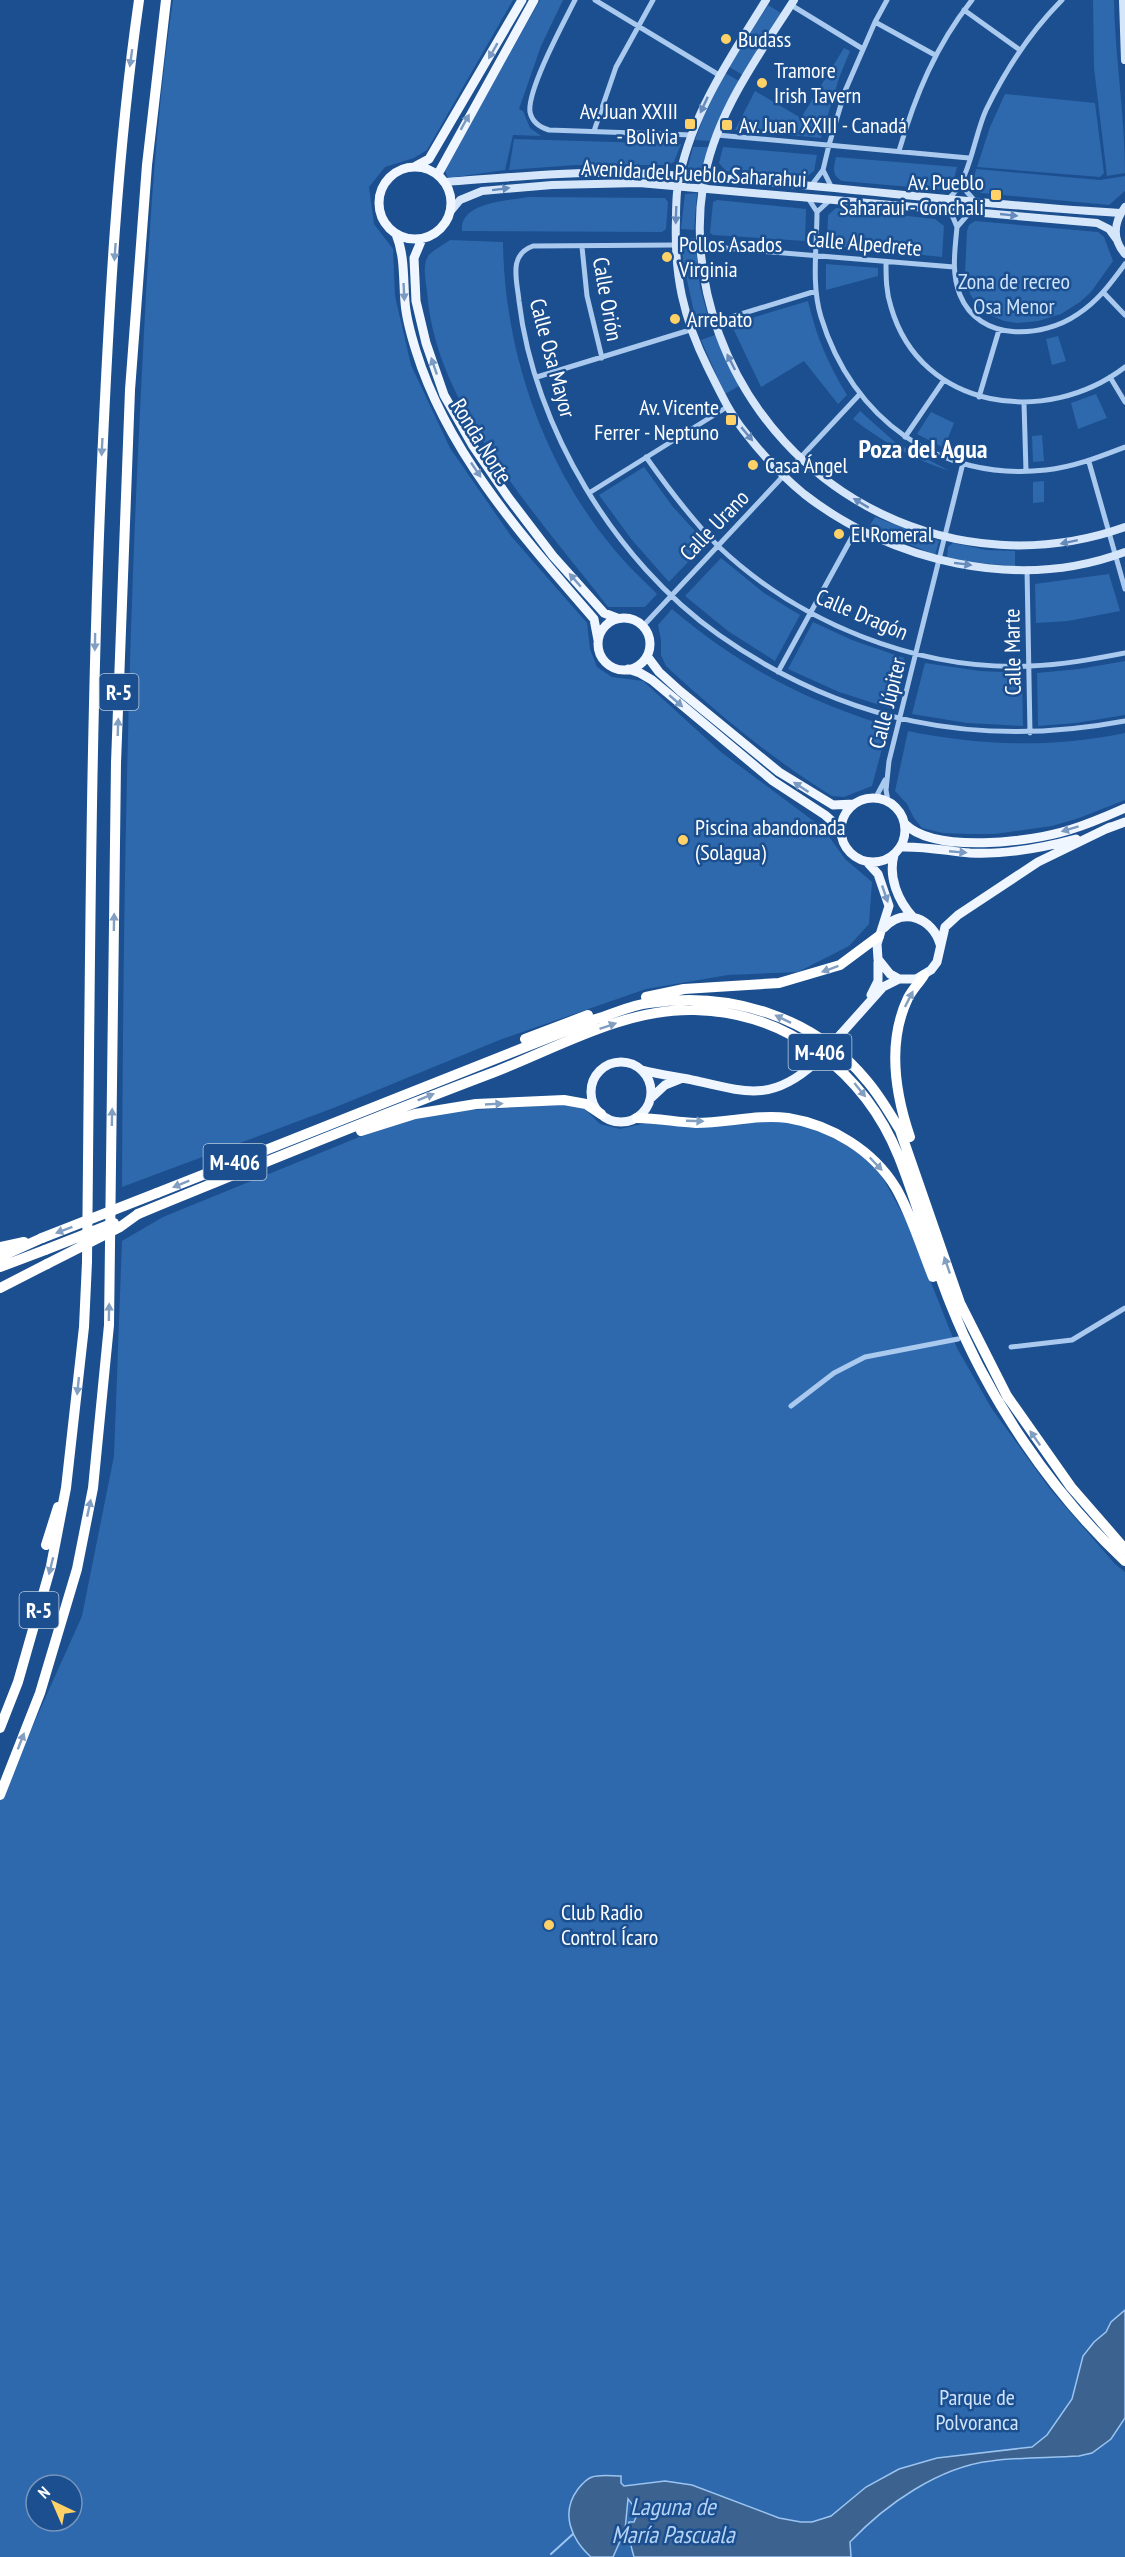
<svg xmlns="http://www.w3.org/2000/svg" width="1125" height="2557" font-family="'PT Sans Narrow',sans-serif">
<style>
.green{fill:#2e69ad;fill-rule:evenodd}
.water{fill:#3c6290;stroke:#9cc4f0;stroke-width:1.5}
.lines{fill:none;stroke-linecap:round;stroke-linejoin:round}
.stream{stroke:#9cc4f0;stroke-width:2}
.street{stroke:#a9c9ee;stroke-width:5}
.secondary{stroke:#d6e6fa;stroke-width:8}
.primary{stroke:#f0f6ff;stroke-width:9}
.highway{stroke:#fff;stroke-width:10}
.primary-bridge{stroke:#f0f6ff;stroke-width:9}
.highway-bridge{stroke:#fff;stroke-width:10}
.oneway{fill:#7b9ac1}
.oneway2{fill:#829ec1}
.oneway3{fill:#668bba}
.poi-dot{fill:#ffd166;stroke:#1b4f8f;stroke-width:2}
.labels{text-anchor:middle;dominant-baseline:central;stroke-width:5;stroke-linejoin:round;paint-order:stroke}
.shield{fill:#1b4f8f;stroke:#bbcadd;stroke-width:1.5}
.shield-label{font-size:21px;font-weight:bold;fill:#fff}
.poi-label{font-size:22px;fill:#fff;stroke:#1b4f8f;text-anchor:start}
.street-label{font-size:22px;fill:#fff;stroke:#1b4f8f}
.park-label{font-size:22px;fill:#cfe3fa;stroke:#1b4f8f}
.water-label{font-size:24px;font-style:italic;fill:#b5d3f5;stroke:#1b4f8f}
.quarter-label{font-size:26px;font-weight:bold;fill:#fff;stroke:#1b4f8f}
</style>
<rect width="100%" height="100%" fill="#1b4f8f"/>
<!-- green -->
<path class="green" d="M173,0h340l-86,150 -13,8 -29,9 -16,20 5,37 19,25 2,47 16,69 39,83 61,88 76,87 3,26 7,18 15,10 31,4 78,71 102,76 22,31 27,23 -3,42 -20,22 -51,26 -70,3 -82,14 -144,50 -166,68 -214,80c1,-258 5,-518 18,-776 7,-138 13,-275 33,-411z
M540,0h23l-22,46 -22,63 4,2 7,17 11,8 -28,-1 -8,35 -57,8 -3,-7 2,-7z
M1093,0h21c1,58 11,115 11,173l-18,3 -13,-108z
M768,5l13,8 -38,62 -14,-8z
M844,48l6,3 -11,27 -18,60 -86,-8 20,-39 46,27z
M725,73l14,8 -28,60 -16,-1 9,-24z
M1005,94l90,9 9,70 -4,4 -123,-10 13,-40z
M514,139l167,5 -7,18 -6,3h-93l-66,5z
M693,147h16l-6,24 -16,-1z
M723,147l94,8 -3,16 -9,7 -79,-7 -7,-8z
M836,157l121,10 -4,16 -9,7 -102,-9c-11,-6 -8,-14 -6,-24z
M976,169l124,11 25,-4v15l-16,14 -128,-12c-10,-6 -7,-13 -5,-24z
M697,193l-3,37 -13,-1 4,-35z
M528,197l137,1 3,4 -2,27 -4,3 -200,-1c-3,-29 45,-30 66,-34z
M717,200l89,9 -1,32 -92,-6 -3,-2 3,-31z
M836,208l99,11 9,7 -2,31 -115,-12 1,-30z
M975,221l123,11 6,5 9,24 -22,31 -11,10 -19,12 -23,7 -21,2 -13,-2 -14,-6 -12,-9 -8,-12 -5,-21 2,-42 2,-6z
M695,238l5,49 11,40 -13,3 -15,-68 -1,-23z
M450,240l53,2c1,108 40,222 110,306 13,16 29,31 44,46l-12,13h-37c-68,-89 -173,-199 -181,-315 -1,-11 -5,-26 1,-36 5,-6 15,-11 22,-16z
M826,264l52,4v8l-52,14z
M808,301c8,35 20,63 39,94l-9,9 -34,-43 -43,26 -30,-63z
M715,335l24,51 -14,8 -24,-54z
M1058,336l8,25 -14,4 -6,-26z
M1096,394l11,24 -29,11 -7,-26z
M860,411l36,32 54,28c-36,-11 -67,-29 -97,-52z
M931,412l23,11 -10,25 -27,-14z
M1042,435l2,26 -11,1 -1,-26z
M644,467l29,40 33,36 -37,39 -37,-42 -33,-45z
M1044,481v21l-11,1v-21z
M875,517l64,24 -4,14 -66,-28z
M953,543l33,7 29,1v15l-47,-4 -21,-5 1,-10z
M721,558l43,35 36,22 -25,46 -47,-30 -43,-35z
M1109,574l11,37 -52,10 -32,2 -1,-39z
M672,609c65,55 134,93 216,117l-16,60 -28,11 -12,-1c-60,-37 -114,-82 -166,-130l-5,-11v-15l-3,-15z
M813,622l39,18 52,18 -12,51 -53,-17 -51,-23z
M1125,661v54l-49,8 -38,3 -1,-53 42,-4z
M925,663l55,8 42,2 1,53 -56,-3 -55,-9z
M908,731c72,15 145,17 217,2v67l-46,18 -27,8 -57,8h-26l-26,-1 -21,-5 -8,-10 -7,-14 -12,-13z
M575,1104l11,6 14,14 20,5 35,-8h119l31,4 43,20 30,24 29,53 50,126 35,61 58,80 65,75 10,8v985h-1125v-758l82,-183 32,-160 8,-215 41,-24 228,-93 45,-12zM36,2485h36v36h-36z"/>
<!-- water -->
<path class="water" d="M1125,2310v108l-14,21 -19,14 -13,3c-29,2 -59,1 -88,5 -52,6 -105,43 -141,81l1,15h-217l-7,-26 2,-9h5l2,-5 -4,-13 -4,-5 -3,31 -12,27h-22c-20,-18 -31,-44 -13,-68 4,-5 8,-10 14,-12 9,-3 20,-1 29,-1v7l3,3 41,-5 27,4 87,33 22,4h11l19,-6 35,-29 33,-18 38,-11 95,-11 15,-12 25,-36 11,-43 11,-14 12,-10 5,-10z"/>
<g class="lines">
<!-- stream -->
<path class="stream" d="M551,2554l22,-20"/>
<!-- street -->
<path class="street" d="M575,0c-11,22 -48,90 -45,112 2,10 9,15 19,18l143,5
M595,0l124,75
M791,5l72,44
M964,10l56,40
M875,22l60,33
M594,131l22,-64 37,-67
M717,135l252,23
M899,151c16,-55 37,-106 73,-151
M964,179l2,12 9,10
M811,186l12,-16
M832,188l-9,-18 6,-25 16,-54 30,-69 12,-22
M808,198l9,14 14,-13
M949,198c21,-17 25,-62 37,-88 20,-41 44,-78 76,-110
M950,210l7,17 13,-15
M817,212c0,34 -6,73 4,105 31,102 118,165 225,153 28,-3 53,-13 79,-23
M957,227c-2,23 -6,46 3,68 19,47 82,44 118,19 20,-13 33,-31 47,-50
M675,245l-142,1c-25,9 -16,34 -14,55 15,126 96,261 200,334 124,87 258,114 406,86
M699,246l255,21
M582,247l5,49 15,62
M886,262c0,15 0,30 5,45 30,104 156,120 234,60
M1103,292l22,23
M715,322l101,-31
M537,377l153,-47
M1110,377l15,25
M979,397l20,-67
M1024,403l2,68
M905,437l39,-57
M646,457c22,31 45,62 72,89 81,77 200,125 312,120 32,-1 64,-7 95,-13
M1089,462l36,127
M589,493l138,-86
M1027,569l3,164
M643,626l216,-231
M778,672l79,-144
M876,797l9,-17
M888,801l-2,-11 3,-29 74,-298
M1011,1347l61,-7 53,-32
M791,1406l43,-33 31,-16 93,-18"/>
<!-- secondary -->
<path class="secondary" d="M766,0c-34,55 -72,110 -86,174 -4,14 -4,31 -4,45 -2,56 7,99 32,149 11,22 21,44 36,63 17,22 38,45 60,63 87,68 215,98 321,58
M794,0c-37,58 -81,117 -91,186 -8,51 -1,100 16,148 60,164 240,252 406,193
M1123,0l2,60
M445,182c61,-4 121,-11 182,-9 165,6 328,31 493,40
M1125,207c-11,15 -13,32 0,47
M450,212l10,-12 22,-9 70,-6 87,-2 458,40 12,6 8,11"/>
<!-- primary -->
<path class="primary" d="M416,166l13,-7 93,-159
M379 203a36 36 0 1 1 72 0a36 36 0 1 1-72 0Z
M438,174l96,-174
M396,234c9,22 7,45 9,68 1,15 6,33 11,49 32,103 108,187 178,268l4,21
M422,239l-8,19 2,43 10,42 18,52 29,51 35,51 45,59 51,57 13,5
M598 644a26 26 0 1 1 52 0a26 26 0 1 1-52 0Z
M647,656l12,16 21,19 99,81 54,33 21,-1
M628,669l12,4 12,7 121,101 52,34 16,14
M841 830a32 32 0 1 1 64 0a32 32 0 1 1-64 0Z
M905,824c30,30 126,18 164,6 19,-6 38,-14 56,-22
M1106,829l19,-7
M900,847c24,-1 47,4 70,6 35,2 72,-5 106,-14
M894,855c-6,22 4,46 19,62
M867,862l11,12 11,32 -12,38 1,15 12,15 9,5h17l15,-9 6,-8 8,-35 13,-12 80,-53 72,-35
M884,928c20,-22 49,-9 56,16
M871,995l7,-14v-19
M841,1034l42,-47 16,-8
M591 1092a30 30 0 1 1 60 0a30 30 0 1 1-60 0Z
M642,1070c18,5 37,7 55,11 51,12 76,20 118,-18
M650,1099l15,-14 15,-6"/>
<!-- highway -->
<path class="highway" d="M646,997l38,-8 95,-6 61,-18 39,-29
M525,1039l63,-24
M637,1118c20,0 39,4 59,5 31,0 61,-9 92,-5 43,7 85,32 108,70 16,28 25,60 37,89
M361,1131l54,-17 61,-10 88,-4 22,4 15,10
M910,1137c-15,-44 -23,-95 -2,-139 4,-8 11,-15 16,-23
M157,1193l439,-174c17,-5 35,-14 53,-16 81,-12 165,13 218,78 13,15 23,33 33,49l60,173 47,93 64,91 54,62
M138,1214c117,-48 235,-96 354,-141 65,-25 132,-65 203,-63 93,2 170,63 204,147 19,48 32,98 51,146 37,94 101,189 175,258
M0,1247l24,-5
M0,1257l42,-19
M0,1267l45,-17
M0,1288l47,-24
M46,1545l12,-38
M0,1728l18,-46 33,-116 15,-78 18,-161 3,-65c3,-266 3,-533 15,-800 7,-154 15,-309 37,-462
M0,1795l40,-102 37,-124 16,-81 16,-163 7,-562 14,-373 17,-225 19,-165"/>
<!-- primary-bridge -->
<path class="primary-bridge" d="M815,1063l26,-29"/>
<!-- highway-bridge -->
<path class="highway-bridge" d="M42,1238l115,-45
M45,1250l69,-27
M47,1264l73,-37 18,-13"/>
</g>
<!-- one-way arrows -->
<defs><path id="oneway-solid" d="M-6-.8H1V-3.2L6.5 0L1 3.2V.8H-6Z" transform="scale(1.5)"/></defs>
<g class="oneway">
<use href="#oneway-solid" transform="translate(493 51) rotate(120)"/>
<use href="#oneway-solid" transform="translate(465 122) rotate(-61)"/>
<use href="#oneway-solid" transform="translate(404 292) rotate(87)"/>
<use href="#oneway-solid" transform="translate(434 366) rotate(-109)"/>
<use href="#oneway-solid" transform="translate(476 470) rotate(56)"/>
<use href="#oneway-solid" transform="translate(575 580) rotate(-131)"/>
<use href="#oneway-solid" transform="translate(676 701) rotate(41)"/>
<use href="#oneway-solid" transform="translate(801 787) rotate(-147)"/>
<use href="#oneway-solid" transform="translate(1070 829) rotate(163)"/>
<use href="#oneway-solid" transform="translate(958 852) rotate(5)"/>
<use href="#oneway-solid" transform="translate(885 894) rotate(71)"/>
</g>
<g class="oneway2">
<use href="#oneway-solid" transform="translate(131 58) rotate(98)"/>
<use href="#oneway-solid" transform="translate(115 252) rotate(94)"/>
<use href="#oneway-solid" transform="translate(102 447) rotate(93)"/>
<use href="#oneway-solid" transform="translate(95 642) rotate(91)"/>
<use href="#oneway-solid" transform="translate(118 727) rotate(-88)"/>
<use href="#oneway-solid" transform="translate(114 922) rotate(-89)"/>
<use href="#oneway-solid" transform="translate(830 969) rotate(160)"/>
<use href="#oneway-solid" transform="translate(909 999) rotate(-63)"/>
<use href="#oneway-solid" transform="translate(783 1019) rotate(-154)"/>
<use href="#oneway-solid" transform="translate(608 1026) rotate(-19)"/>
<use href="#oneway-solid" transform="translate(860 1090) rotate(51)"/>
<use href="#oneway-solid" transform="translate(426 1097) rotate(-22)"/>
<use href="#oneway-solid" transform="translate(494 1104) rotate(-3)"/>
<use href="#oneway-solid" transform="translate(112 1117) rotate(-89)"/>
<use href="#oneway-solid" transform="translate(695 1121) rotate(2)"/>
<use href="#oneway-solid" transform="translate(876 1164) rotate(46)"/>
<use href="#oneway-solid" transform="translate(181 1184) rotate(158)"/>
<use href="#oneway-solid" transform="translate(64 1230) rotate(159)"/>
<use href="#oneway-solid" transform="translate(947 1265) rotate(-109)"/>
<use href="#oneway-solid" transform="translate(109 1312) rotate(-89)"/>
<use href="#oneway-solid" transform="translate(78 1386) rotate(96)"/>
<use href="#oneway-solid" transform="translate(1035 1438) rotate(-125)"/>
<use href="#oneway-solid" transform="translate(89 1508) rotate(-78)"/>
<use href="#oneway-solid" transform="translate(51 1566) rotate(104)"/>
<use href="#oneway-solid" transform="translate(21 1741) rotate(-69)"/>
</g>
<g class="oneway3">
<use href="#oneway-solid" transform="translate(704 105) rotate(115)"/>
<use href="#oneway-solid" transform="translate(501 189) rotate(-7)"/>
<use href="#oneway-solid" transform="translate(676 215) rotate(92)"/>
<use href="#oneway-solid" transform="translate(1009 215) rotate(6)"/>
<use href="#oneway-solid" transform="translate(731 362) rotate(-117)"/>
<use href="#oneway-solid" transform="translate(747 434) rotate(50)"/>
<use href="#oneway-solid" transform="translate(861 503) rotate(-149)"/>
<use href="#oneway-solid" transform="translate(1069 542) rotate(168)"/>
<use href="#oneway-solid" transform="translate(963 564) rotate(7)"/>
</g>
<!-- markers -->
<g class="poi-dot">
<circle cx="726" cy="39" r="6"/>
<circle cx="762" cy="83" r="6"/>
<rect x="684" y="118" width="12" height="12" rx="3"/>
<rect x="721" y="119" width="12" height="12" rx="3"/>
<rect x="990" y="189" width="12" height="12" rx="3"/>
<circle cx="667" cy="257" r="6"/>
<circle cx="675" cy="319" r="6"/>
<rect x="725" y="414" width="12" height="12" rx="3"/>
<circle cx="753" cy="465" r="6"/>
<circle cx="839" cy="534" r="6"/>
<circle cx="683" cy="840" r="6"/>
<circle cx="549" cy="1925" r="6"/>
</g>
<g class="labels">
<!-- shield labels -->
<g class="shield">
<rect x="99.5" y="674" width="39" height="36" rx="4.5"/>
<rect x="788.5" y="1034" width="63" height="36" rx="4.5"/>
<rect x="203.5" y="1144" width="63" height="36" rx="4.5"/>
<rect x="19.5" y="1592" width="39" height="36" rx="4.5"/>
</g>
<g class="shield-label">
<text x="119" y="692">R-5</text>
<text x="820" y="1052">M-406</text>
<text x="235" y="1162">M-406</text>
<text x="39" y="1610">R-5</text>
</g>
<!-- poi labels -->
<g class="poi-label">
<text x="738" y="39">Budass</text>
<text x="774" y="70">Tramore<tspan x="774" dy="25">Irish Tavern</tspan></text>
<text x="678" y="111" text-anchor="end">Av. Juan XXIII<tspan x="678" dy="25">- Bolivia</tspan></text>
<text x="739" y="125">Av. Juan XXIII - Canadá</text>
<text x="984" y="182" text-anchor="end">Av. Pueblo<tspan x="984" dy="25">Saharaui - Conchali</tspan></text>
<text x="679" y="244">Pollos Asados<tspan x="679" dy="25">Virginia</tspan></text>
<text x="687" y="319">Arrebato</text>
<text x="719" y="407" text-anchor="end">Av. Vicente<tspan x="719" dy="25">Ferrer - Neptuno</tspan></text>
<text x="765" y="465">Casa Ángel</text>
<text x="851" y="534">El Romeral</text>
<text x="695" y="827">Piscina abandonada<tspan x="695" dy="25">(Solagua)</tspan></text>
<text x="561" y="1912">Club Radio<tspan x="561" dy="25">Control Ícaro</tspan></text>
</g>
<!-- street labels -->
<g class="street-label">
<text transform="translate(694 173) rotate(3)">Avenida del Pueblo Saharahui</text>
<text transform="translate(864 243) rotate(5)">Calle Alpedrete</text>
<text transform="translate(608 299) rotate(80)">Calle Orión</text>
<text transform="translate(553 358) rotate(75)">Calle Osa Mayor</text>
<text transform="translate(482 441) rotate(58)">Ronda Norte</text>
<text transform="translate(714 525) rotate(-46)">Calle Urano</text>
<text transform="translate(862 614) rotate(23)">Calle Dragón</text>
<text transform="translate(1012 652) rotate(-91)">Calle Marte</text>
<text transform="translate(887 703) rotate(-76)">Calle Júpiter</text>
</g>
<!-- park labels -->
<g class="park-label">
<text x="1014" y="281">Zona de recreo<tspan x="1014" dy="25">Osa Menor</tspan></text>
<text x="977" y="2397">Parque de<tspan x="977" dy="25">Polvoranca</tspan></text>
</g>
<!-- water labels -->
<g class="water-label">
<text x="673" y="2506">Laguna de<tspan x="673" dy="28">María Pascuala</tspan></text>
</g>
<!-- quarter labels -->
<g class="quarter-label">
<text x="923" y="448">Poza del Agua</text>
</g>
</g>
<!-- north arrow -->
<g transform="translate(54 2503) rotate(316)"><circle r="28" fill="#1b4f8f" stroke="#7695bc" stroke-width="1.5"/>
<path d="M0-4.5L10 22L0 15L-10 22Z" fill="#ffd166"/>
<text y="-9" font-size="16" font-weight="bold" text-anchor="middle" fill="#ffffff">N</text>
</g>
</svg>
